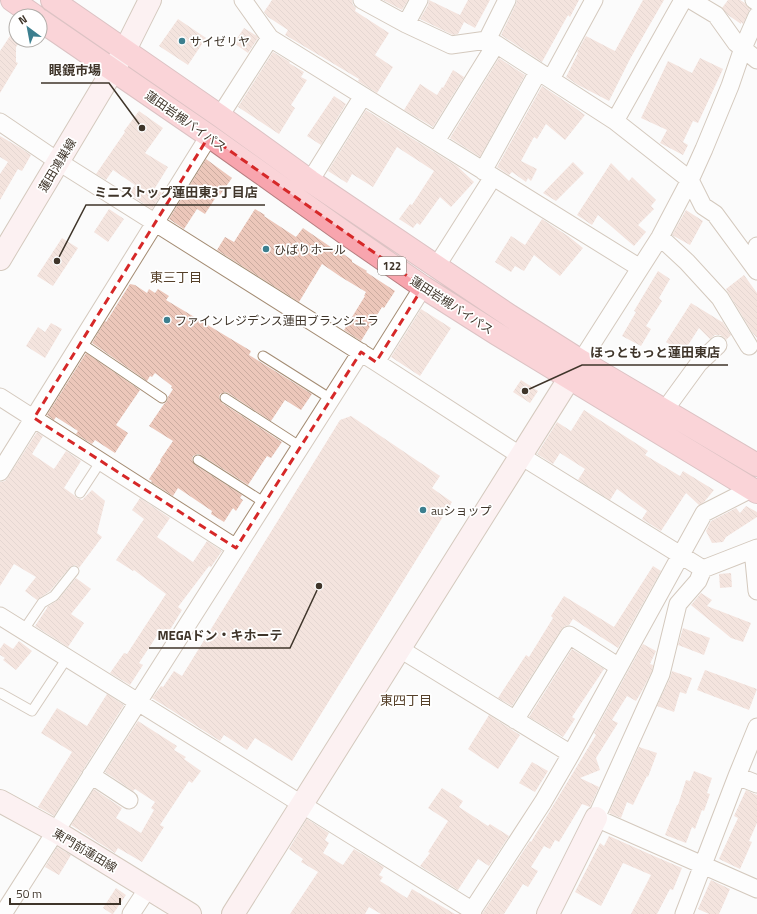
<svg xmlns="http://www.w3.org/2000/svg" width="757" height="914" font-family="'Titillium Web','Noto Sans JP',sans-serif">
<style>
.building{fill:url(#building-back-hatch)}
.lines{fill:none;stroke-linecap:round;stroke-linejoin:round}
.lane-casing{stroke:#a48c73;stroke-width:11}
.street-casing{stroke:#a48c73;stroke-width:19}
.secondary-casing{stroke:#a48c73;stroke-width:24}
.highway-casing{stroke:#b77e80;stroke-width:24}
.lane{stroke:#fff;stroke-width:9}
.street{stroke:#fff;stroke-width:17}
.secondary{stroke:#fde4e7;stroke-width:22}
.highway{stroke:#f8a5ae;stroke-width:22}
.marked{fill:none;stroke:#d62828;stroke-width:3;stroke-dasharray:8 5;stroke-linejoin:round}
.poi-dot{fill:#3c7f8f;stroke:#fff;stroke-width:1.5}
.labels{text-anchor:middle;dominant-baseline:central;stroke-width:3.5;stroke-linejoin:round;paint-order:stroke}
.shield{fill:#fff;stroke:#79726a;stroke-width:1}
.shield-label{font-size:11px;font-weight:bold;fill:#3f352a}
.poi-label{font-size:12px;fill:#3f352a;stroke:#fff;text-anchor:start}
.street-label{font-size:12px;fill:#3f352a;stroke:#fff}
.neighbourhood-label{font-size:13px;fill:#554029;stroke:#fff}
.leader{fill:none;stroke:#3f352a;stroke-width:1.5}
.callout-dot{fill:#3f352a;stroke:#fff;stroke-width:1.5}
.callout-label{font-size:13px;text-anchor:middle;font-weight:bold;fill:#3f352a;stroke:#fff;stroke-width:3.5;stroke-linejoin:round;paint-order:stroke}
</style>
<defs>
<pattern id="building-back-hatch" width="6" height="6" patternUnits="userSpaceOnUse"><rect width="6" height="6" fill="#ecc7ba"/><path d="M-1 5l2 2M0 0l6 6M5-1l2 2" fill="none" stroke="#cbaca0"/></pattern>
</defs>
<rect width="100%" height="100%" fill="#fbfbfb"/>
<!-- building -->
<path class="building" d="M272,0h80l1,5 3,3 -1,3 34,22 -14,22 18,12 -16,26 -19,-12 1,-2 -30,-18 -44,-26 3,-5 -20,-13 -4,-5z
M383,0h25l-6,10z
M429,0l31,15 8,-15h22l-15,28 -11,-6 -6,12 -5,1 -33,-16 8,-14z
M517,0h62l-9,17 -2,-2 -26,47 -41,-27 15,-31z
M643,0h21l-34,59 -21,42 -31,-16 -12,-8 12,-24 -1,-1 9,-16 29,15z
M728,0h12l5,3 5,6 -7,15 -2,-2v2l-13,-9 -6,-7z
M178,19l28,19 -18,27 -29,-19z
M16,27v13h5l-5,7v15l2,1 -18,30v-42z
M244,28l13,8 1,2 -10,15 -14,-10z
M273,52l17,10 -1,1 15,9 -3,5 6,3 -16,25 4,3 -16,26 -41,-27z
M499,58l26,17 -45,82 -30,-19z
M700,58l23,11 -25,54 -5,-2 -10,21 5,3 -5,10 -23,-12 7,-13 -26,-12 27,-57 24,12z
M453,70l11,7 -31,50 -29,-17 16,-26 17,11 5,-8 1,1z
M542,86l32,21 11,8 -20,25 -19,-16 -9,15 -3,-2 -13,24 16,8 -6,12 -3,-3 -2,4 -14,-10 -3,3 -12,-8z
M334,96l12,8 -25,41 -14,-9z
M366,110l91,56 17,16 -23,25 -11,-10 -20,28 -3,-2 -4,5 -14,-9 11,-15 2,1 22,-34 -37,-24 -24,40 -21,-13 -5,9 -19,-12z
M139,111l24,17 -18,25 23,14 -13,21 7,5 -10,16 -23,-15 6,-9 -22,-15 -7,10 -10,-6 29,-42 -1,-1z
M0,136l19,11 12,8 -9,16 -4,-2 -18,31v-26l8,-12 -8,-5z
M206,159l26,19 -12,17 -2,-1 -13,20 -8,-5 -13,20 -15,-10z
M573,162l11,11 -28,28 -13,-8z
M611,163l18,18 3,-4 24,23 -5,6 3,3 -16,16 8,7 -12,14 -36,-31 -6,10 -15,-10z
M109,209l15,10 -16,23 -14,-10z
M255,209l10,6 -1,1 32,21 7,-9 35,24 1,-1 13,9v2l15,9 -1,1 29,19 -11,17 -2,-1 -21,34 -17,-11 21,-34h-1l2,-4 -25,-15 -19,-13 -23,38 -82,-52 8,-13 9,5z
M686,210l17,11 -13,24 -18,-10z
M542,219l26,17 15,12 -23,28 -26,-21 -10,16 -9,-5 -4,6 -16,-10 16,-26 14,9z
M62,238l16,10 -25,38 -16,-10z
M658,271l12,8 -11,19 3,3 -16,25 5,3 -10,17 -19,-10 14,-24 -2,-1z
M744,275l13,18v45l-5,-6 -26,-43z
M130,284l5,1 12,8 2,-4 6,4 3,-4 11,7 -3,4 85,51 -2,4 63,39 -11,16 -16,-10 -14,21 -43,-28 -3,-1 -5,2 -1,4 3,5 60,39 -11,16 -4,-2 -19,29 -47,-30 -3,-1 -5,2 -1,4 3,5 47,30 -2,3 3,2 -7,11 -3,-3 -9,14 -13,-8 1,-3 -34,-23 -5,8 -22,-14 1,-1 -3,-2 12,-18 -1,-1 13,-19 -24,-15 15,-22 3,-3 1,-4 5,-8 -2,-1 1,-2 -17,-13 -3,4 -2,-1 -3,5 -55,-38 13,-22 1,1z
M691,303l31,19v-1l9,14 -5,5 -1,-2 -5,-3h-5l-5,4 -11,-11 -16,25 -17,-11z
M421,309l30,19 -31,48 -29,-19z
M51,323l11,6 -17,29 -19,-12 12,-19 7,5z
M86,353l54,37 -24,35 12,8 -13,20 -20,-13 -3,4 -16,-10 2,-3 -22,-14 -2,3 -7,-5z
M521,380l17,11 -8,12 -17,-11z
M584,410l64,41 -3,4 35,21 3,-5 31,19 -10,12 -5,3 -13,-12 -25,38 -19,-12 5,-8 -30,-22 -7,11 -32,-20 7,-11 -25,-16 -7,11 -16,-10 20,-32 14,9z
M351,416l89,60 -8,12 20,14 -160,259 -37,-23 -8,12 -23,-15 -4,6 -68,-43 9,-12 2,1 11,-16 8,5 158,-256z
M37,432l6,4 -11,18 22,15 12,-18 15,10 -17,27 10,7 3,3 5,2 10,-10 13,11 -8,32 5,4 -23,31 -2,-2 -2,-1 -5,2 -20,24 -13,9 -12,-9 11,-14 -22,-13 -14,22v-104l5,-1 3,-4z
M140,498l30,20 -13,19 36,25 14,-21 15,10 -11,16 -2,-1 -31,41 4,3 -17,28 -7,-4 -19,29 4,2 -13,20 -20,-12 14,-20 3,1 39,-60 -32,-24 -1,1 -17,-11 28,-41 -12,-9z
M746,506l11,6v5l-31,20 -3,5 -11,1 -6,-12 5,-10 25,-13 4,5z
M653,566l8,5 -43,77 -45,-29 -4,6 -4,1 -4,4 -49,76 -14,-8 28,-43 3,2 24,-39 -2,-2 13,-20 50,31z
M731,573l1,14 -12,1 -1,-14z
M76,578l15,11 -20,25 13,9 -16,24 -33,-21 12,-18v-1l11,-7z
M701,593l11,7 -5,6 44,17 -8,19 -12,-4 -40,-33z
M683,628l27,10 -6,17 -26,-10z
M19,641l13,10 -16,19 -13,-10 2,-2 -5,-3v-6l4,-6 9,6z
M643,644l13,7 -6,13 3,1 -1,6 -9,18 -7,12 -9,-5 -15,24 6,3 -22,35 4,12 -20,8 19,9 -9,20 -8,-3 -23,38 -4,-2 -5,9 -6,-3 -13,21 7,4 -10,16 -5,-3 -19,30h-22l48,-73 1,1 65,-107 -2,-2z
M572,649l32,20 -32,48 3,2 -12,18 -34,-20z
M705,670l52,19 -8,21 -52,-20z
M672,671l20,7 -6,16 -6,-2 -6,20 -17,-6 13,-28z
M107,694l17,11 -70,111 -16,-9 34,-55 -31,-19 16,-25 30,18z
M489,715l31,20 -22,34 -30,-20z
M138,721l39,25 -3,4 12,7 -2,2 17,12 -9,12 -3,-2 -29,44 4,2 -22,35 -24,-14 -3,5 -44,-28 23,-36 28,19 -6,10 25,15 13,-23 -3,-2 4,-6 -20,-13 -2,2 -28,-19z
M639,747l18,6 -9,24 -1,-1 -14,29 -6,-3 -6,16 -12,-5z
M532,762l16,9 -13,21 -16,-9z
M694,771l18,7 -5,15 3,1 -6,17 -2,-1 -7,19 -3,-2 -6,16 -21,-8 12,-30h1l8,-25 4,1z
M442,788l21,13 -4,6 29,19 2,-2 19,12 -20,30 -11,-7 -20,31 -38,-24 10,-13 -2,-1 20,-31 -20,-13z
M746,790l11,5v28l-8,18 3,1 -12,27 -21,-10 19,-41 -4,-2z
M307,819l22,14 -4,7 4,3 -6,10 20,12 11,-16 30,18 -5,8 4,2 -3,4 27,17 5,-9 43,25h-74l-12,-7 -4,7h-75l28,-42 -17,-10 2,-3 -14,-10z
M609,836l45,20 28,12 -9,22 -3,-1 -13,25h-26l20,-39 -28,-12 -22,43 -26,-14 25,-49 4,3z
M57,847l14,8 -12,20 -14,-8z
M711,880l19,9 -11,25h-10l-11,-5z
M116,888l10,7 -13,19h-1l-9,-6z"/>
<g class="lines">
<!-- lane casing -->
<g class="lane-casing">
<path id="lane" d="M81,343l81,55
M263,356l68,43
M225,398l76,49
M198,460l67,43
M80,493l21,-32
M23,631l19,-28 12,-7 20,-25
M0,693l32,18 35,-53"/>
</g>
<!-- street casing -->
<g class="street-casing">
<path id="street" d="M243,0l27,38 370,230
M362,0l44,24 45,21 36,-5 9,4 119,77 75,59 13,26 12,8 42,57
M691,0l25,15 20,28 21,17
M754,0l3,2
M406,24l13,-24
M487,40l20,-40
M551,79l43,-79
M220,116l50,-78
M615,121l68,-121
M0,122l59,40 317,200 145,94 182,113
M436,141l60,-97
M483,171l55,-99
M310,181l53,-85
M660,237l27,25 33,36 29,48
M751,263l6,-17
M436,267l57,-90
M581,361l79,-124 30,-57 14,-31 26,-63 13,-38 14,-32
M376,362l47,-75
M0,397l236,151
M664,411l35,-48 19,-18
M0,472l209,-336
M757,548l-54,21 -5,12 -20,23 -17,70 -65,144 161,71
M753,550l4,41
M0,616l473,295
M400,649l171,105
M515,720l54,-85 50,32
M91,775l38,25
M737,776l20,8
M3,914l358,-562
M131,914l17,-26
M470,914l73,-112 28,-48 133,-241 47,-24
M684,914l53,-138 20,-49"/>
</g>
<!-- secondary casing -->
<g class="secondary-casing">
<path id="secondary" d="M0,259l125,-209 25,-50
M0,801l55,30 135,83
M233,914l346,-551
M548,914l48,-96"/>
</g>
<!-- highway casing -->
<g class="highway-casing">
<path id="highway" d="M12,0l23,16
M52,0l168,116 90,65 200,135 71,45 176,104
M40,20l169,116 136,97 78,54 74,47 260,158"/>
</g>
<!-- lane -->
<use href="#lane" class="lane"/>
<!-- street -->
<use href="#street" class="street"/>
<!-- secondary -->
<use href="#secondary" class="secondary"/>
<!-- highway -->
<use href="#highway" class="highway"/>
</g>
<!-- marked area -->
<path d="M0 0H757V914H0ZM209,136l214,151 -47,75 -15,-10 -125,196 -202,-130z" fill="#fbfbfb" fill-opacity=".55" fill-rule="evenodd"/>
<path class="marked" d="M209,136l214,151 -47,75 -15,-10 -125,196 -202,-130z"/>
<!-- markers -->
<g class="poi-dot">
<circle cx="182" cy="41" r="4"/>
<circle cx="266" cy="249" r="4"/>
<circle cx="167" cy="320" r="4"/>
<circle cx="423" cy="510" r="4"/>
</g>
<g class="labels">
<!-- shield labels -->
<rect class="shield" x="378" y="257" width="28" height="18" rx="3"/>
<g class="shield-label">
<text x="392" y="266">122</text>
</g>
<!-- poi labels -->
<g class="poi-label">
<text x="190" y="41">サイゼリヤ</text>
<text x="274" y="249">ひばりホール</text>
<text x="175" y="320">ファインレジデンス蓮田ブランシエラ</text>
<text x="431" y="510">auショップ</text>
</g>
<!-- street labels -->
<g class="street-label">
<text transform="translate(186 121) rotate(35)">蓮田岩槻バイパス</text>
<text transform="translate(57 165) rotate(-59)">蓮田鴻巣線</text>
<text transform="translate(452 305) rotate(33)">蓮田岩槻バイパス</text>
<text transform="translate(85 850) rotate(31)">東門前蓮田線</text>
</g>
<!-- neighbourhood labels -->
<g class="neighbourhood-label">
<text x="176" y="277">東三丁目</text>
<text x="406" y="700">東四丁目</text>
</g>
</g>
<!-- callouts -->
<path class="leader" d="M142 128L109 83H41M57 261L86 205H265M525 391L582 365H728M319 586L290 648H149"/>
<g class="callout-dot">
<circle cx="142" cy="128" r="4"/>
<circle cx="57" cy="261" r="4"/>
<circle cx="525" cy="391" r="4"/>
<circle cx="319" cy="586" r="4"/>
</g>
<g class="callout-label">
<text x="75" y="75">眼鏡市場</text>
<text x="176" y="197">ミニストップ蓮田東3丁目店</text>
<text x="655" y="357">ほっともっと蓮田東店</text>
<text x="220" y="640">MEGAドン・キホーテ</text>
</g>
<!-- north arrow -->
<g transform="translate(28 28) rotate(328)"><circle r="19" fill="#ffffff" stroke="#b2aeaa"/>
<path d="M0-3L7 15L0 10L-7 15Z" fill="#3c7f8f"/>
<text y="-6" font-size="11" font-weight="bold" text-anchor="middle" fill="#3f352a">N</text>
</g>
<!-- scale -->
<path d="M10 898v6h110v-6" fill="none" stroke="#3f352a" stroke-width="2"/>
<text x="16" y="898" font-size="12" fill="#3f352a" stroke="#ffffff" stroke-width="3" paint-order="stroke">50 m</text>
</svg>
